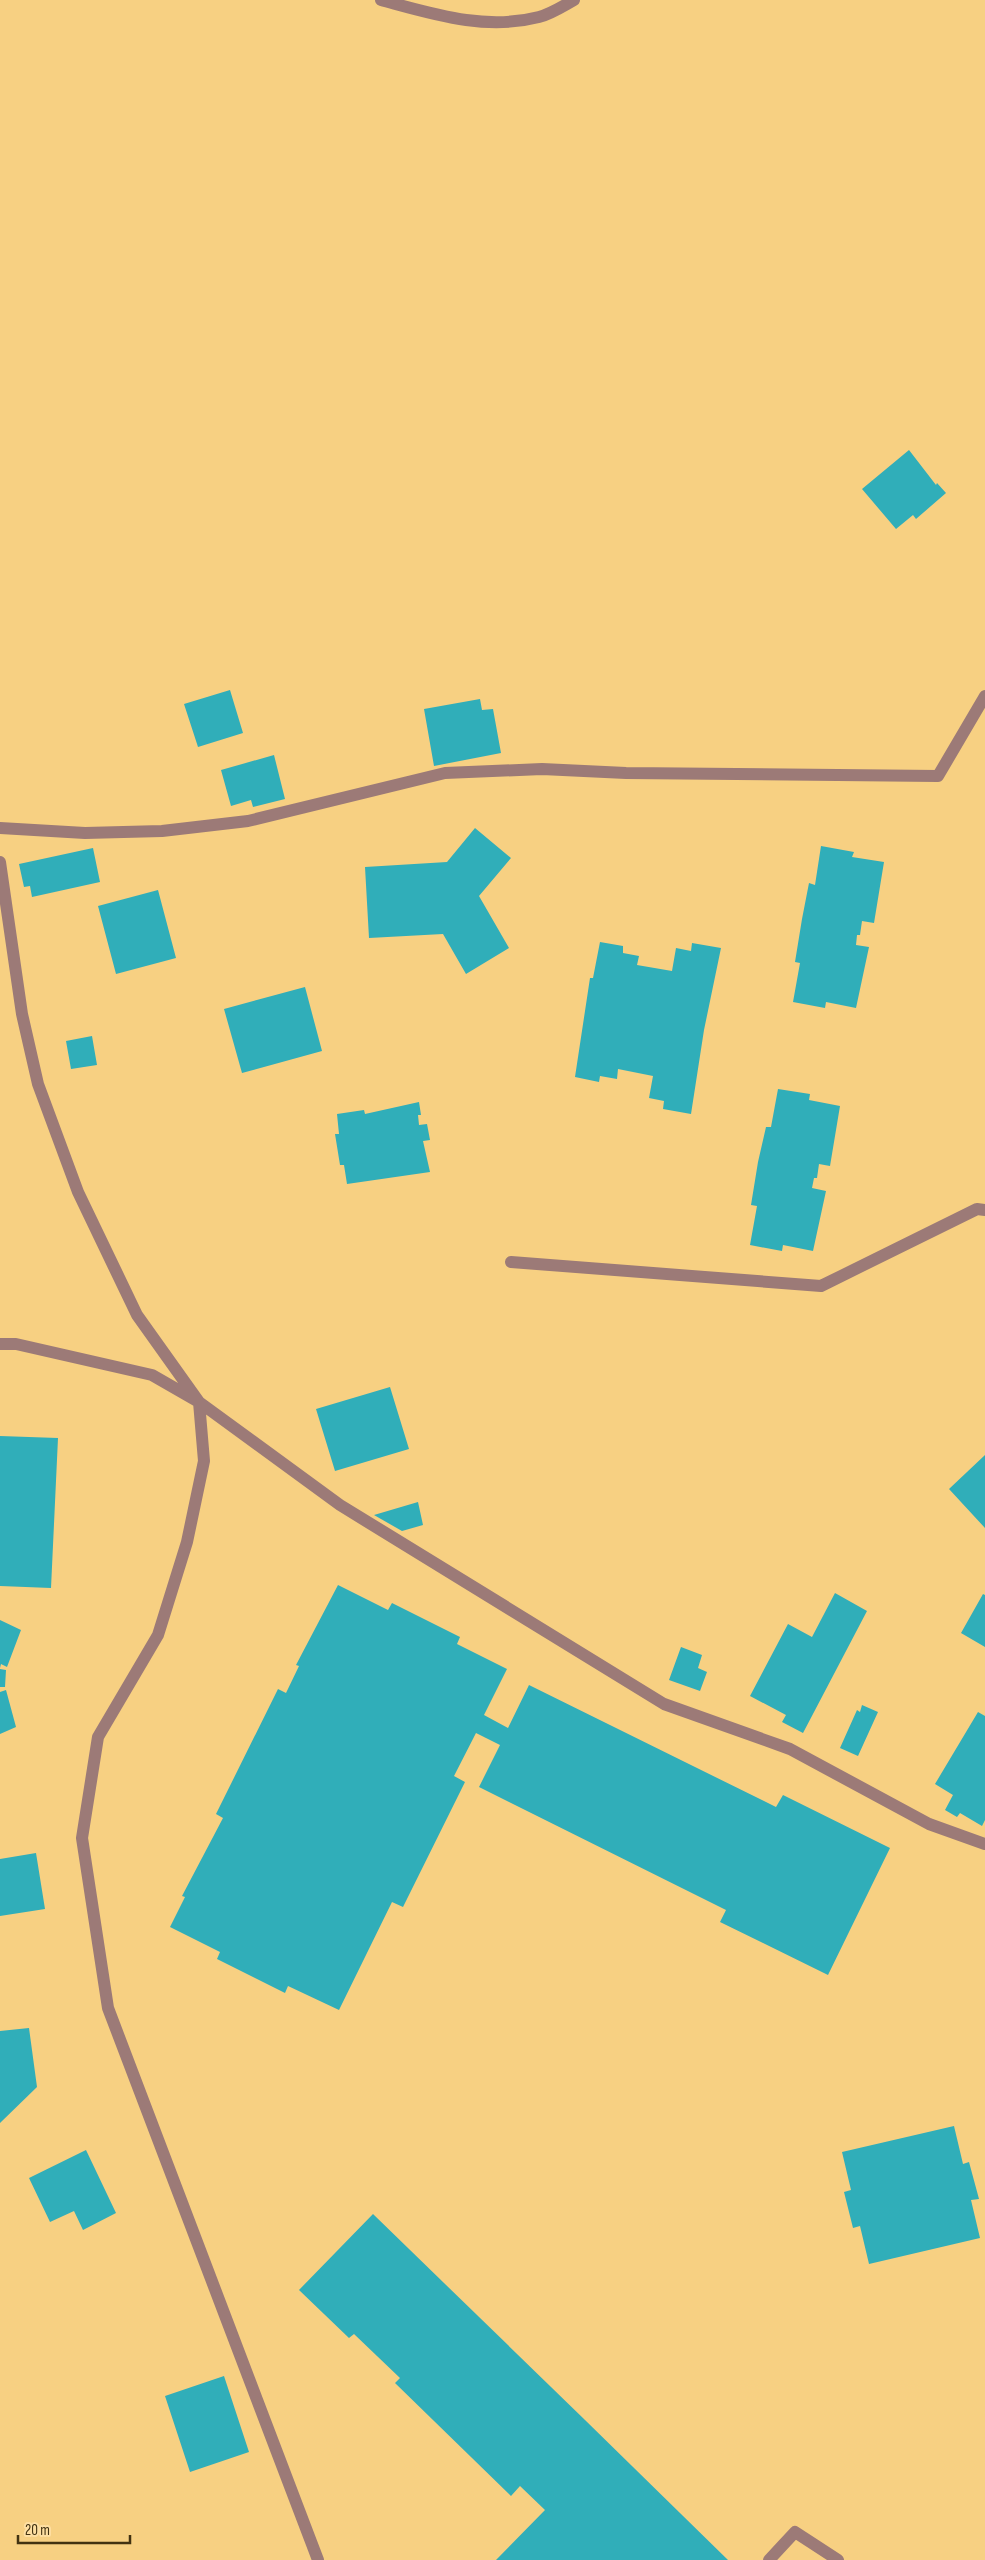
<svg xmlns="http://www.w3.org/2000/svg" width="985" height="2560" font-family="'Sofia Sans Condensed',sans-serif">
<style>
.building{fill:#30aeb9}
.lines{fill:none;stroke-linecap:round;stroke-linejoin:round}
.minor{stroke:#9c7a77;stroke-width:12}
</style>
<rect width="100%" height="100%" fill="#f7d082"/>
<!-- building -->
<path class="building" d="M909,450l27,35 1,-2 9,10 -30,26 -3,-4 -17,14 -34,-40z
M230,690l13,43 -45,14 -14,-43z
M480,699l2,11 11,-1 8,44 -67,13 -10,-57z
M274,755l11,44 -32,8 -2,-7 -20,6 -10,-36z
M475,828l36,30 -32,38 30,52 -43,26 -23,-40 -74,4 -4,-71 82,-5z
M821,846l33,6 -2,5 32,5 -10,61 -12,-2 -2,14h-3l-1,10 13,2 -13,61 -30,-6 -1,6 -32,-6 7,-39 -5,-1 7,-43 7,-36 6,2z
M93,848l7,34 -68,15 -2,-11 -6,1 -5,-23z
M158,890l18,68 -60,16 -18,-68z
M600,942l23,4v7l16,3 -2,9 35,6 4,-23 15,3 1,-8 29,5 -17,82 -13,84 -28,-5 1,-8 -15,-3 4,-22 -35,-7 -1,10 -17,-3 -1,6 -24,-5 15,-99h3z
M305,987l17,64 -80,22 -18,-64z
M92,1036l5,29 -26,4 -5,-28z
M778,1089l32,5 -1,6 31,6 -10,60 -11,-2 -2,14h-3l-2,10 14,3 -13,60 -30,-6 -1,6 -32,-6 7,-39 -6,-1 7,-43 8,-35h5z
M419,1102l2,13h-3l1,10 8,-1 3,16 -7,1 7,31 -83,12 -3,-19h-4l-5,-31h4l-2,-20 27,-4 1,4z
M390,1387l19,62 -74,22 -19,-62z
M0,1436l58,2 -7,150 -51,-2z
M985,1455v73l-36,-39z
M418,1502l5,23 -21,6 -28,-16z
M338,1585l50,25 4,-7 68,34 -3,7 50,25 -23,46 24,13 21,-43 247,122 7,-12 107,53 -62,127 -108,-53 6,-12 -247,-123 21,-42 -24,-12 -22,43 11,6 -62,125 -11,-5 -53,108 -51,-24 -3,7 -68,-34 3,-7 -50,-25 15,-30 -3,-1 41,-78 -7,-4 62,-125 8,4 13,-27 -3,-1z
M835,1593l32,18 -64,122 -21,-11 4,-7 -36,-19 38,-72 24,13z
M983,1594l2,1v52l-24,-14z
M0,1620l21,10 -14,37 -6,-3 -1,4z
M681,1647l21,8 -4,13 9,4 -7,19 -31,-11z
M0,1669l6,1 -1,17h-5z
M6,1690l10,37 -16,7v-42z
M862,1705l16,7 -20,44 -18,-8 17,-38 3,2z
M978,1712l7,4v104l-3,6 -22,-13 -3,4 -12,-7 8,-15 -18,-11z
M36,1853l9,56 -45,7v-57z
M29,2028l8,59 -37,36v-92z
M954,2126l9,38 6,-2 10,37 -8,1 9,38 -111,26 -9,-38 -7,2 -9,-36 7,-2 -9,-38z
M86,2150l30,63 -33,17 -9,-19 -24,11 -21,-44z
M373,2214l212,206 143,140h-232l49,-50 -25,-24 -9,10 -116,-113 5,-5 -46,-44 -5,4 -50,-48z
M224,2376l25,76 -59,20 -25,-76z"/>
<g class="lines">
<!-- minor -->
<path class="minor" d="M381,0c52,14 104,31 158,17 12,-3 24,-11 35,-17
M0,828l85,5 77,-2 86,-10 197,-48 97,-4 84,4 312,3 47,-80
M0,862l22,152 16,70 40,108 59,123 62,87 141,103 324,199 126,45 139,75 56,20
M511,1262l310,24 156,-77 8,1
M0,1344h16l136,31 47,27 5,59 -17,81 -29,93 -60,102 -16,101 26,170 210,552
M769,2560l26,-28 43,28"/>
</g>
<!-- scale -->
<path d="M18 2535v8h112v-8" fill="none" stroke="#423211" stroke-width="2.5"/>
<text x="25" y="2535" font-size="15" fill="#423211" stroke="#fedfa2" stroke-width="4" paint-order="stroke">20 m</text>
</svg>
